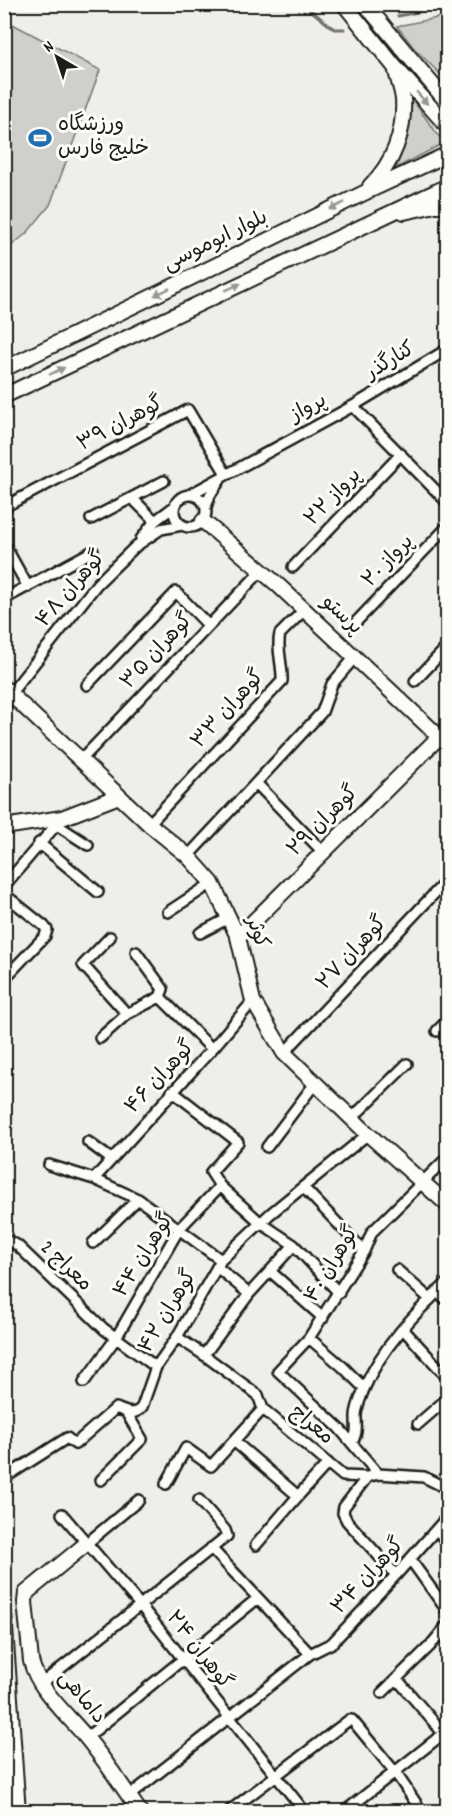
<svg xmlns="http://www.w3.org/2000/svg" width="452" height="1816" font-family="Dekko,'Playpen Sans Arabic',sans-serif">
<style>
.green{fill:#d0cfcc;stroke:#767674;stroke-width:1.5}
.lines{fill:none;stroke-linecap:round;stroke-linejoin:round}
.stream{stroke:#706f6d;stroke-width:3}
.street-casing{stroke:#1c1c1c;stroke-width:14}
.secondary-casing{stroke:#1c1c1c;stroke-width:18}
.street{stroke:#fdfcf7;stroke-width:9}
.secondary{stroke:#fdfcf7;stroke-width:14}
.oneway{fill:#989794}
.labels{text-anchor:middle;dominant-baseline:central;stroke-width:6;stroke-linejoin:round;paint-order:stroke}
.poi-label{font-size:21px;fill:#1c1c1c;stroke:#fdfcf7;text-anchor:start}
.street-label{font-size:21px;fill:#1c1c1c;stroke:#fdfcf7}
</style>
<rect width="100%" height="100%" fill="#f0eeea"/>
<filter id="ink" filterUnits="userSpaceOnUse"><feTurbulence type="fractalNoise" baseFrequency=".0167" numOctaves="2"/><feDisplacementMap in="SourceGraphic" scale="12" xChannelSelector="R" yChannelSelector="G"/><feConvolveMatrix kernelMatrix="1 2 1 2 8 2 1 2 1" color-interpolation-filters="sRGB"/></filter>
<g filter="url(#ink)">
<!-- green -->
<path class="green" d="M447,16h1l-1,65 -33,-33 -17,-22z
M5,20l95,50 -50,135 -23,28 -22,18z
M411,98l33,45 -48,25 12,-32z"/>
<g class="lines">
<!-- stream -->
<path class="stream" d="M303,4l31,25h10
M398,16l50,-10"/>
<!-- street casing -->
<g class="street-casing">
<path id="street" d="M353,406l95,-57
M189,495l164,-89 95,97
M174 511a16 16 0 1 1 32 0a16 16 0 1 1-32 0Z
M132,498l23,23
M4,507l184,-97 38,64
M206,507l4,-12 10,-15
M91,519l73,-38
M141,539l14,-18 20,-15
M4,544l24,43
M293,567l108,-113
M4,599l89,-48
M356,622l92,-96
M415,681l33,-35
M87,685l89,-93 32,33
M4,698l7,-5 86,-109 39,-38 25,-17 21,-4
M82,759l180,-189
M257,784l66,68
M149,824l133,-143c1,-16 -6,-32 -2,-47l24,-24
M57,825l31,20
M39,843l59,49
M188,856l134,-144 10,-28 23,-27
M4,886l58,-68
M4,894l40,32 3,4 -2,6 -41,43
M168,912l44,-29
M200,933l29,-15
M110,937l-27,28 44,49
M136,952l27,37 -3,8 52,52
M437,1031l11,-11
M100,1038l27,-24 33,-17
M284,1053l164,-174
M352,1118l55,-54
M88,1142l23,17
M267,1147l49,-65
M49,1165l45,14 44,20 83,61
M94,1179l118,-130 41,-48
M220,1186l41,37 33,22 -45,49
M303,1187l61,64
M4,1239l13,6 87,84 52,38
M93,1243l45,-44
M294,1245l45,48
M397,1270l33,29
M270,1271l53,47
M437,1292l11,9
M403,1329l45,49
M177,1337l27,18 54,40 5,14 80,67 24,1 11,-3 46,3 24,12
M309,1338l34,29 21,21
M204,1355l45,-61 -32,-27
M84,1382l32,-44 63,-109 41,-43 -9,-14 27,-30 -66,-51
M418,1424l30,-26
M235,1442l63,54 -42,49
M352,1443c6,-13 4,-14 4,-27 0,-8 5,-19 8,-27 17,-41 52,-77 84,-107
M378,1474l-39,-46 -61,-57 31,-33 55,-87 8,-19 76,-75
M367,1477l-23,30 -1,6 4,8 49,54
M4,1478l63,-40 8,6 41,-36c10,4 18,9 26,-1l14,-40 21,-30 44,-77 49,-46 98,-80
M101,1480l41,-41 -16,-27
M166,1484l20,-36 25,18 52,-57
M298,1496l30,-33
M62,1514l78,91 165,207
M437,1529l11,15
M86,1544l53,-44
M211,1548l47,50
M410,1559l38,53
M397,1679l46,54
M41,1684l186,-148 -2,-6 -26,-30
M382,1693l48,-47 18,-22
M86,1738l172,-140 52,56
M129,1796l181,-142 22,-11 64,-68 52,-59
M228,1812l121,-92h3l43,52 27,40
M344,1812l104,-82"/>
</g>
<!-- secondary casing -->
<g class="secondary-casing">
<path id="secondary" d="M344,4l50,62 54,61
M365,4l83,99
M370,186c23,-22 35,-54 33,-87 -1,-9 -5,-19 -7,-28
M404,212l31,-7h13
M4,369l360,-176 84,-39
M4,396l444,-210
M203,521l75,64 170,160
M4,688l145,136 39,32 24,27 26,54 15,64 31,52 84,81 80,71
M4,827l58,-9 57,-22
M238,937l201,-200
M86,1544l-60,49 -1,9 6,59c7,29 36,53 54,75 20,24 37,50 55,76
M4,1614l14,198"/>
</g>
<!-- street -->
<use href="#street" class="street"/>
<!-- secondary -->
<use href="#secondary" class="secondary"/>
</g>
<!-- one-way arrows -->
<defs><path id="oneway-solid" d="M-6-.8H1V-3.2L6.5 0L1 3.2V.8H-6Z" transform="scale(1.5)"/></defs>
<g class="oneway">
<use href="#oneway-solid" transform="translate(422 98) rotate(49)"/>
<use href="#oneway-solid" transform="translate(337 206) rotate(154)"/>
<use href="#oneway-solid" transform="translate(233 287) rotate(-25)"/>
<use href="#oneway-solid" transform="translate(162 292) rotate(154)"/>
<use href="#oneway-solid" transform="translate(57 371) rotate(-25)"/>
</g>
</g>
<!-- icons -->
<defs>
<g id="stadium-bare" transform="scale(1.8)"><path d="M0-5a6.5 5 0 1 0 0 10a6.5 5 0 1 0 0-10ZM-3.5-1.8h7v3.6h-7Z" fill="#1f6fb2" stroke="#fdfcf7" stroke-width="2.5" paint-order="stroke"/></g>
</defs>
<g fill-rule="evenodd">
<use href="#stadium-bare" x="40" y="138"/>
</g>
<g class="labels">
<!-- poi labels -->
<g class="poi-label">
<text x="58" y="126">ورزشگاه<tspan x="58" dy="24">خلیج فارس</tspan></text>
</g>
<!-- street labels -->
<g class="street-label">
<text transform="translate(216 242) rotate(-26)">بلوار ابوموسی</text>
<text transform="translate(391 362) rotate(-31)">کنارگذر</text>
<text transform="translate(309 409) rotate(-28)">پرواز</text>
<text transform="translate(121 425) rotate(-28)">گوهران ۳۹</text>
<text transform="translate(334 498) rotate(-46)">پرواز ۲۲</text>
<text transform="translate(389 562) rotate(-46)">پرواز ۲۰</text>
<text transform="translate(72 590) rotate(-49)">گوهران ۴۸</text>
<text transform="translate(341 616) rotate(43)">پرستو</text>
<text transform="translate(158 652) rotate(-47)">گوهران ۳۵</text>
<text transform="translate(229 710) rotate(-48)">گوهران ۳۳</text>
<text transform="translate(324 822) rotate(-45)">گوهران ۲۹</text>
<text transform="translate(256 933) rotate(70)">کوثر</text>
<text transform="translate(353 954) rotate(-47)">گوهران ۲۷</text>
<text transform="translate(161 1078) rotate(-47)">گوهران ۴۶</text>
<text transform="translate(145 1256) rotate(-58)">گوهران ۴۴</text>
<text transform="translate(333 1265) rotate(-59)">گوهران ۴۰</text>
<text transform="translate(65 1267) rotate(44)">معراج 2</text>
<text transform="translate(169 1312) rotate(-59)">گوهران ۴۲</text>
<text transform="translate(311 1426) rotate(40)">معراج</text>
<text transform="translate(369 1577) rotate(-47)">گوهران ۳۴</text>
<text transform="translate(198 1651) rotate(52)">گوهران ۲۴</text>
<text transform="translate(81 1698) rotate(51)">داماهی</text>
</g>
</g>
<!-- margin -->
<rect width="452" height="1816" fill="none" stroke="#fdfcf7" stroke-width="24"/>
<rect x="12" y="12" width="428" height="1792" fill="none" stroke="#1c1c1c" stroke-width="2" filter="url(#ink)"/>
<!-- north arrow -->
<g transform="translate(57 57) rotate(321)" stroke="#fdfcf7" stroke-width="4.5" paint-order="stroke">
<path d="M0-4.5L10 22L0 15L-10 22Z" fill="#1c1c1c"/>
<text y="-9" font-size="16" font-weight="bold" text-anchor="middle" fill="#1c1c1c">N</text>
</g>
</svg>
